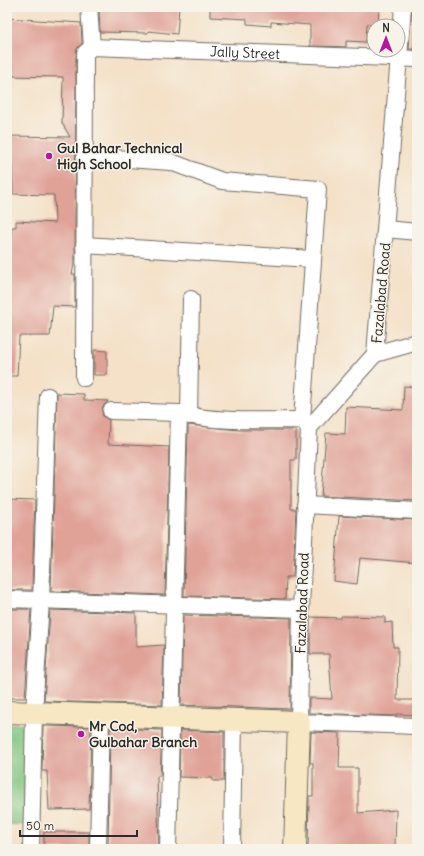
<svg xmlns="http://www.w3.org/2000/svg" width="424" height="856" font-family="Delius,sans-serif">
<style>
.park{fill:#80c580;stroke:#567856}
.building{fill:#e0a197}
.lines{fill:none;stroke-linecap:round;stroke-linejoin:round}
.street-casing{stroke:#716b62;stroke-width:18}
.secondary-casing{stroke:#716b62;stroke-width:24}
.street{stroke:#fff;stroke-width:16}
.secondary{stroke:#f7e8c3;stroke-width:22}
.poi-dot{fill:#b5179e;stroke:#f7f3e8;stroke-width:1.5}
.labels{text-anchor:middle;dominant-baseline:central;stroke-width:3;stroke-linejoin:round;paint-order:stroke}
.street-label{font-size:14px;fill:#2b2b2b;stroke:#f7f3e8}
.poi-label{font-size:14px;font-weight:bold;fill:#2b2b2b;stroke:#f7f3e8;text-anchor:start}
</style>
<rect width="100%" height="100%" fill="#f7f3e8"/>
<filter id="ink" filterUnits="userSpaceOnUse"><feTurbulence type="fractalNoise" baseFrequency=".025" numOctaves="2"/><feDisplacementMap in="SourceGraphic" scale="8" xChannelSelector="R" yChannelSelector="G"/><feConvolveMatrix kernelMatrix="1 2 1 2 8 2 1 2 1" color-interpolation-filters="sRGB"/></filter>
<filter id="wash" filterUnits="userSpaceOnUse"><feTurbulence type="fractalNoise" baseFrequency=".012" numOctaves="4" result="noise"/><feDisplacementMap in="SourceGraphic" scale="16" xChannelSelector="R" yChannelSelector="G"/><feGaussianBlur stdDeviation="0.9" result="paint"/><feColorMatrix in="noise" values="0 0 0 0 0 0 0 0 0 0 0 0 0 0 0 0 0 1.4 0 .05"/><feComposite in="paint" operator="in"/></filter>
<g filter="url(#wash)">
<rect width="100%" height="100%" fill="#f4e1c8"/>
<!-- park -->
<path class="park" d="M7,724h24l-3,101 -21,-1z"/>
<g id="blocks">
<!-- building -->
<path class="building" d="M99,7h80l-2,27 -29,-3v2l-48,-1z
M210,7h169l-1,18 -11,-1 -1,18 -20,-1v6l-36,-1v-21l-39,-3v4l-24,-2v-5l-37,-2z
M412,7h5v42h-8z
M7,18l74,5 1,20 -5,6 -1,4 -1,207 -3,14h3v33l-22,-1 -3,30h-31l-2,40h-10v-103l5,-46h4v-6l39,2 -1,-28 -41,-1 -1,-29h-5v-29l63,1 -8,-14 1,-46 -56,-1z
M94,350l13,1v24h-13z
M404,386l13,1v114l-96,-5 5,-63 19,1 1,-27 57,3z
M57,393l27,1v6l24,1 -5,5 -1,5 1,5 6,4 -1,24 61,3 -4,148 -114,-4z
M188,425l51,5h57v30h-5v49h5l-3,68h-7l-1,22 -101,-3z
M7,499l28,1 -3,90h-25z
M339,516l78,4v43l-57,-5 -3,26 -23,-3z
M7,609h24l-6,89h-18z
M50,610l86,3v34l28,-2 -2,60 -118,-4z
M183,615l108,3 -1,91 -109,-4z
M341,616l44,1v6l7,-1 1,25h5l-1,53h20v15l-21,-1v2l-87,-3v-15l23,1 -3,-45h-19v-37l31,1z
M43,726l48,1 -2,82 -40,1 -2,-39h-5z
M110,728l52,2 -2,46h-3l2,73h-51z
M180,730l44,2v49h-11v-3l-34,-1z
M311,732l29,1 -1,35h19v45l38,-3 -1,39h-87l1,-53h4v-33h-3z
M44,832h45v17h-45z"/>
</g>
</g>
<g filter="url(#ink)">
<use href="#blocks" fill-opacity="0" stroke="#716b62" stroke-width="1"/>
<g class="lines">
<!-- street casing -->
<g class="street-casing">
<g id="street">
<path d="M403,7l-28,347 -66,74 -8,181 -2,113 118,4"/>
<path id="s1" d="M92,47l325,12"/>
<path d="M85,156l86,6 51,19 96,8 -16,231"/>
<path d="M386,229l31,3"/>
<path d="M84,245l228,14"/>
<path d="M375,354l42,-12"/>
<path d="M84,378l1,-325 7,-6 -3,-40"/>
<path d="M111,411l68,2c36,10 85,7 123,7l6,7"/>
<path d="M189,416l2,-117"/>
<path d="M305,505l112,6"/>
<path d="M7,599l294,10"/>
<path d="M31,849l3,-136 7,-112 7,-205"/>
<path d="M98,849l3,-134"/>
<path d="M168,849l11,-436"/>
<path d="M232,849l2,-129"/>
</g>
</g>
<!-- secondary casing -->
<g class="secondary-casing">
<path id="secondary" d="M7,712l292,10 -4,127"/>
</g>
<!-- street -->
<use href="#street" class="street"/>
<!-- secondary -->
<use href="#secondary" class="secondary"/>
</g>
</g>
<!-- markers -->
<g class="poi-dot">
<circle cx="49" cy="156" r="4"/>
<circle cx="81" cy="734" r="4"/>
</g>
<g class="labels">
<!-- street labels -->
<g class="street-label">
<text stroke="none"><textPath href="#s1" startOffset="153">Jally Street</textPath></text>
<text transform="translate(381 293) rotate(-85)">Fazalabad Road</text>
<text transform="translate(302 603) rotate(-88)">Fazalabad Road</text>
</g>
<!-- poi labels -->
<g class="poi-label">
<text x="57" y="148">Gul Bahar Technical<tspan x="57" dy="16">High School</tspan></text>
<text x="89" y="726">Mr Cod,<tspan x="89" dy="16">Gulbahar Branch</tspan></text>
</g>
</g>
<!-- margin -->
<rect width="424" height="856" fill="none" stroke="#f7f3e8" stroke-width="24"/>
<!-- north arrow -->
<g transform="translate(386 38)"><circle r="19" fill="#f7f3e8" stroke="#a5a39c"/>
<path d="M0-3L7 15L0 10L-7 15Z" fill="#b5179e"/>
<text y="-6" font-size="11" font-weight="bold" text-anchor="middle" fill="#2b2b2b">N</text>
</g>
<!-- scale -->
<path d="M20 830v6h117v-6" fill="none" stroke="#2b2b2b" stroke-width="2"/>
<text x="26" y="830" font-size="12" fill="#2b2b2b" stroke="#f7f3e8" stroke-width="3" paint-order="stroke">50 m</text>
</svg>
